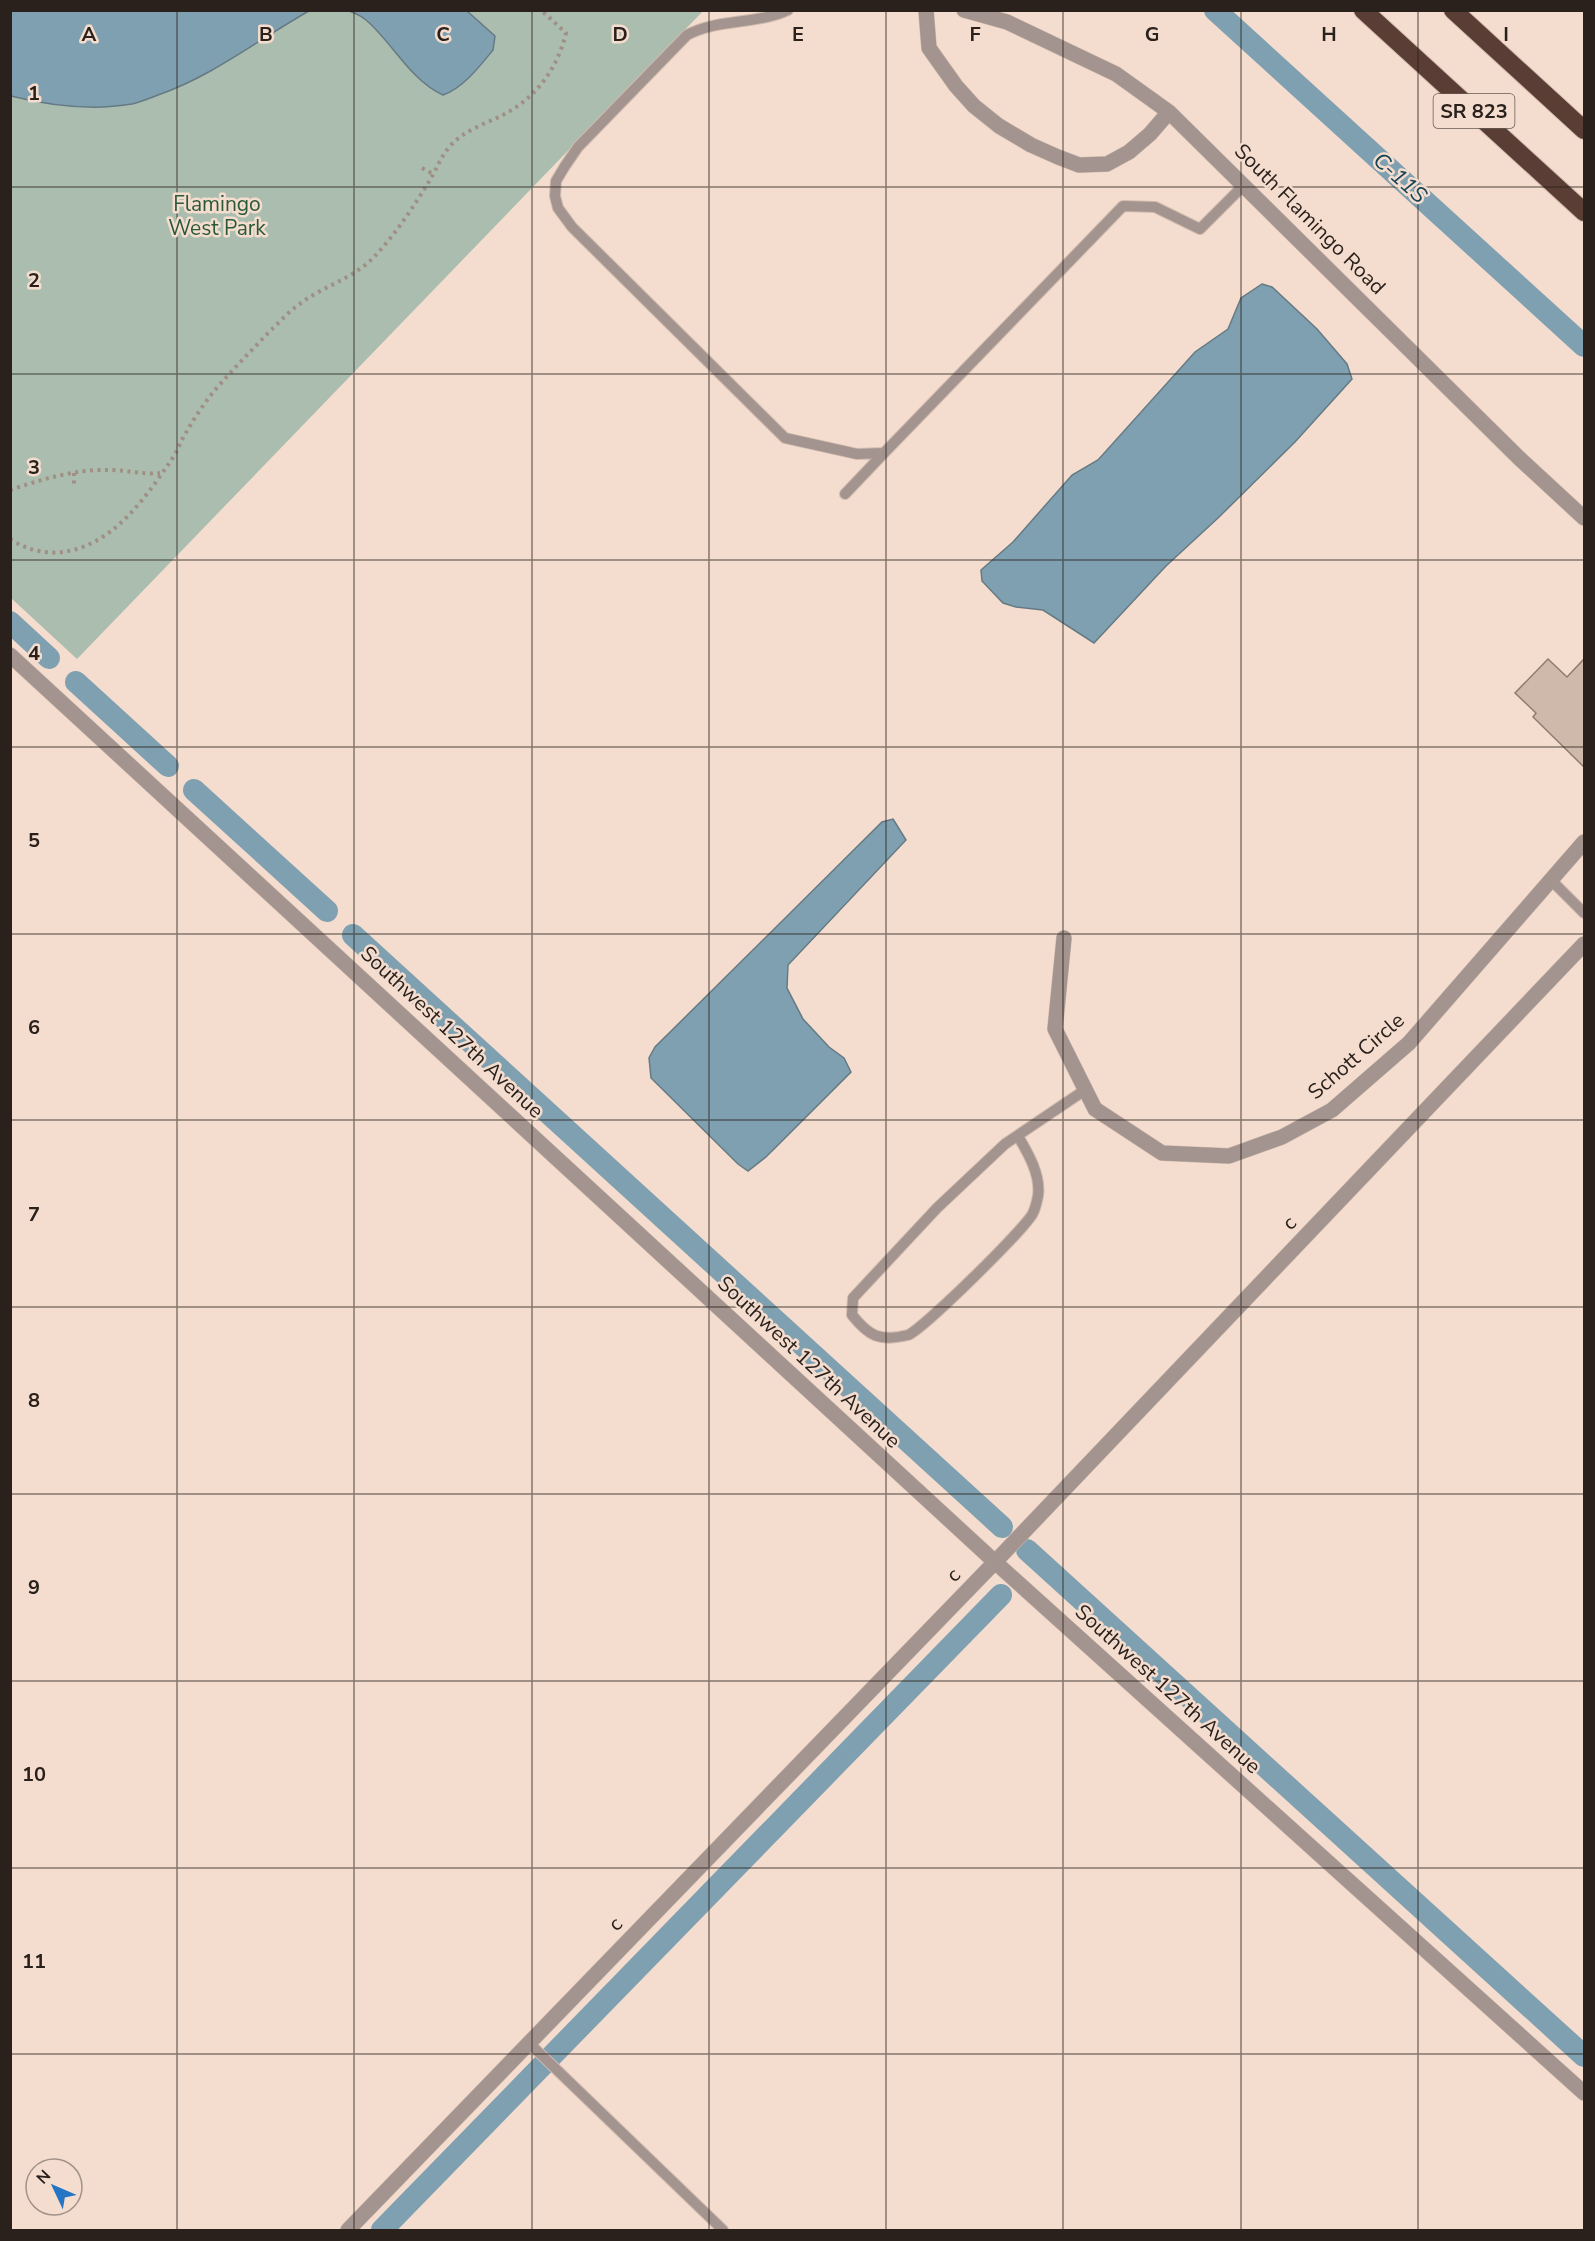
<svg xmlns="http://www.w3.org/2000/svg" width="1595" height="2241" font-family="'Nunito Sans',sans-serif">
<style>
.green{fill:#aabdae}
.water{fill:#7fa0b0;stroke:#667a84;stroke-width:1.5}
.lines{fill:none;stroke-linecap:round;stroke-linejoin:round}
.canal{stroke:#7fa0b0;stroke-width:22}
.building{fill:#ceb9aa;stroke:#907c6e;stroke-width:1.5}
.lane-casing{stroke:#d0bbae;stroke-width:12}
.street-casing{stroke:#d0bbae;stroke-width:16}
.highway-casing{stroke:#d0bbae;stroke-width:20}
.path{stroke:#a08f84;stroke-width:4;stroke-dasharray:3 4.5;stroke-linecap:butt}
.lane{stroke:#a39490;stroke-width:10}
.street{stroke:#a39490;stroke-width:15}
.highway{stroke:#5a3e35;stroke-width:18}
.grid{fill:none;stroke:#2a211c;stroke-width:1.5;stroke-opacity:0.55}
.labels{text-anchor:middle;dominant-baseline:central;stroke-width:5;stroke-linejoin:round;paint-order:stroke}
.shield{fill:#f4ddce;stroke:#675951;stroke-width:1.5}
.shield-label{font-size:20px;font-weight:bold;fill:#2a211c}
.park-label{font-size:21px;fill:#2a593a;stroke:#f4ddce}
.street-label{font-size:21px;fill:#2a211c;stroke:#f4ddce}
.water-label{font-size:22px;font-style:italic;fill:#164457;stroke:#f4ddce}
.grid-label{font-size:20px;text-anchor:middle;font-weight:bold;fill:#2a211c;stroke:#f4ddce;stroke-width:5;stroke-linejoin:round;paint-order:stroke}
</style>
<rect width="100%" height="100%" fill="#f4ddce"/>
<!-- green -->
<path class="green" d="M11,11h692l-626,648 -66,-61z"/>
<!-- water -->
<path class="water" d="M10,11l1,-1 298,1c-50,28 -96,65 -151,84 -8,3 -17,7 -26,9 -41,7 -81,2 -121,-8z
M349,11h118l28,25 -2,14c-13,16 -30,38 -50,45 -33,-15 -51,-53 -77,-75 -5,-4 -11,-7 -17,-9z
M1262,284l10,3 45,42 30,35 5,15 -57,63 -77,76 -52,48 -72,77 -51,-33 -27,-3 -13,-4 -21,-22 -1,-11 32,-28 59,-67 26,-15 97,-108 33,-23 13,-31z
M893,819l13,21 -118,125 -1,23 16,31 26,28 15,11 7,14 -85,85 -18,14 -10,-7 -87,-86 -2,-20 6,-11 227,-225z"/>
<g class="lines">
<!-- canal -->
<path class="canal" d="M1215,10l369,336
M10,622l39,36
M76,682l92,84
M194,790l133,121
M353,935l649,592
M1027,1550l557,506
M382,2230l619,-635"/>
</g>
<!-- building -->
<path class="building" d="M1548,659l19,18 17,-18v108l-51,-50 3,-4 -21,-20z"/>
<g class="lines">
<!-- lane casing -->
<g class="lane-casing">
<path id="lane" d="M788,10c-32,15 -70,8 -101,25l-109,112 -13,19 -9,15 -1,15 3,12 14,19 213,211 72,16 27,-1 239,-247 32,1 45,22 44,-44
M845,494l39,-41
M1551,880l33,33
M1018,1136c10,17 23,39 20,60 -1,5 -3,13 -5,17 -7,15 -112,118 -125,122 -29,7 -39,1 -56,-20l1,-17 84,-90 68,-64 80,-54
M529,2043l194,187"/>
</g>
<!-- street casing -->
<g class="street-casing">
<path id="street" d="M926,10l3,38 27,38 18,20 25,20 32,19 27,12 21,8 28,-1 22,-12 21,-18 19,-22
M964,10l43,12 109,52 53,38 350,346 65,60
M10,655l985,907 589,531
M1064,938l-9,91 40,80 67,44 67,3 53,-19 50,-27 77,-67 175,-201
M348,2230l647,-668 589,-618"/>
</g>
<!-- highway casing -->
<g class="highway-casing">
<path id="highway" d="M1363,10l221,202
M1453,10l131,120"/>
</g>
<!-- path -->
<path class="path" d="M422,168l11,6
M74,473v12
M10,490c30,-10 62,-20 93,-20 19,-1 39,5 57,3
M10,539c32,21 67,16 97,-5 27,-19 47,-49 65,-75 6,-9 9,-19 15,-28 8,-14 18,-29 28,-41 18,-21 37,-40 56,-60 10,-9 19,-20 30,-27 23,-17 53,-25 73,-46 21,-22 40,-51 56,-77 7,-12 11,-24 21,-35 13,-14 33,-21 50,-29 34,-17 56,-46 65,-83l-25,-23"/>
<!-- lane -->
<use href="#lane" class="lane"/>
<!-- street -->
<use href="#street" class="street"/>
<!-- highway -->
<use href="#highway" class="highway"/>
</g>
<!-- grid -->
<path class="grid" d="M177,10v2220M354,10v2220M532,10v2220M709,10v2220M886,10v2220M1063,10v2220M1241,10v2220M1418,10v2220M10,187h1574M10,374h1574M10,560h1574M10,747h1574M10,934h1574M10,1120h1574M10,1307h1574M10,1494h1574M10,1681h1574M10,1868h1574M10,2054h1574"/>
<g class="labels">
<!-- shield labels -->
<rect class="shield" x="1433.5" y="94" width="81" height="34" rx="4.5"/>
<g class="shield-label">
<text x="1474" y="111">SR 823</text>
</g>
<!-- park labels -->
<g class="park-label">
<text x="217" y="204">Flamingo<tspan x="217" dy="24">West Park</tspan></text>
</g>
<!-- street labels -->
<g class="street-label">
<text transform="translate(1310 219) rotate(45)">South Flamingo Road</text>
<text transform="translate(452 1032) rotate(43)">Southwest 127th Avenue</text>
<text transform="translate(1356 1056) rotate(-41)">Schott Circle</text>
<text transform="translate(1289 1223) rotate(-46)">c</text>
<text transform="translate(809 1362) rotate(43)">Southwest 127th Avenue</text>
<text transform="translate(953 1575) rotate(-46)">c</text>
<text transform="translate(1168 1689) rotate(42)">Southwest 127th Avenue</text>
<text transform="translate(615 1924) rotate(-46)">c</text>
</g>
<!-- water labels -->
<g class="water-label">
<text transform="translate(1400 178) rotate(42)">C-11S</text>
</g>
</g>
<g class="grid-label">
<text x="89" y="41">A</text>
<text x="266" y="41">B</text>
<text x="443" y="41">C</text>
<text x="620" y="41">D</text>
<text x="798" y="41">E</text>
<text x="975" y="41">F</text>
<text x="1152" y="41">G</text>
<text x="1329" y="41">H</text>
<text x="1506" y="41">I</text>
<text x="34" y="100">1</text>
<text x="34" y="287">2</text>
<text x="34" y="474">3</text>
<text x="34" y="660">4</text>
<text x="34" y="847">5</text>
<text x="34" y="1034">6</text>
<text x="34" y="1221">7</text>
<text x="34" y="1407">8</text>
<text x="34" y="1594">9</text>
<text x="34" y="1781">10</text>
<text x="34" y="1968">11</text>
</g>
<!-- border -->
<rect width="1595" height="2241" fill="none" stroke="#2a211c" stroke-width="24"/>
<!-- north arrow -->
<g transform="translate(54 2187) rotate(314)"><circle r="28" fill="#f4ddce" stroke="#a39287" stroke-width="1.5"/>
<path d="M0-4.5L10 22L0 15L-10 22Z" fill="#2675c4"/>
<text y="-9" font-size="16" font-weight="bold" text-anchor="middle" fill="#2a211c">N</text>
</g>
</svg>
